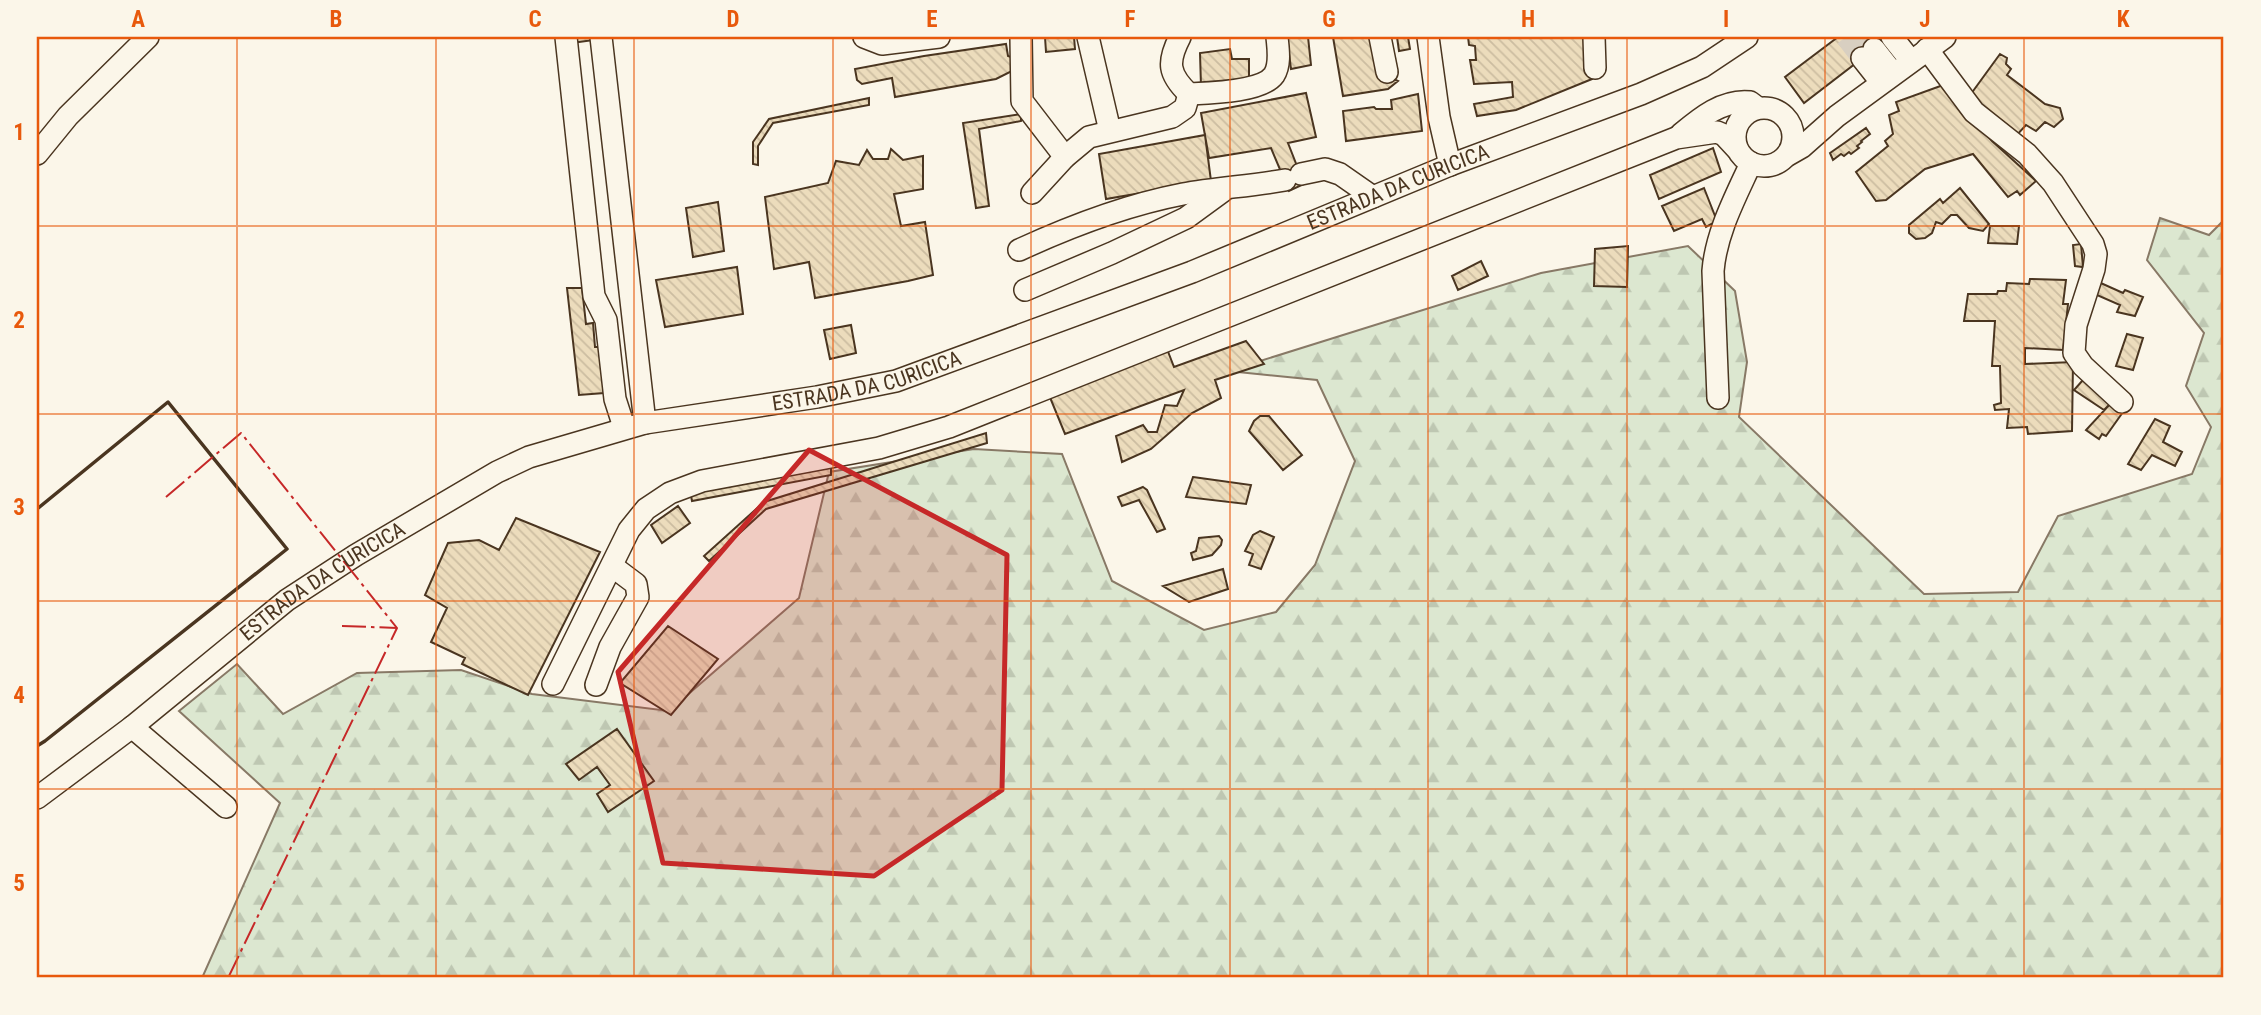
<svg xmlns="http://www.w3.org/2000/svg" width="2261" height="1015" font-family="'Roboto Condensed',sans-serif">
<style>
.forest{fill:url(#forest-firs);stroke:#887966;stroke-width:2}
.building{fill:url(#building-back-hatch);stroke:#4a3520;stroke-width:2}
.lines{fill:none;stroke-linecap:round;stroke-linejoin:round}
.minor-tunnel{stroke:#d8cfc1;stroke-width:21;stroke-dasharray:21 10;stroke-linecap:butt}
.minor-casing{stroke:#4a3520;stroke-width:24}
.minor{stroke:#fbf6e9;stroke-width:21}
.wall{stroke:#4a3520;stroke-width:3.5}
.power{stroke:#c62828;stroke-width:2;stroke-dasharray:24 5 3.5 5;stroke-linecap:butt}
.marked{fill:#c62828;fill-opacity:0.2;stroke:#c62828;stroke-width:5;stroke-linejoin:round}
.grid{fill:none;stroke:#e8590c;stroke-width:2;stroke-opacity:0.55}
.labels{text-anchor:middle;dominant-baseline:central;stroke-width:5;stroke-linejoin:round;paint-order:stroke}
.street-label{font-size:21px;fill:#4a3520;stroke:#fbf6e9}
.neatline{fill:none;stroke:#e8590c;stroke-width:2.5}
.grid-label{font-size:23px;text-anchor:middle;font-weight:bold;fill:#e8590c}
</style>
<defs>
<pattern id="forest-firs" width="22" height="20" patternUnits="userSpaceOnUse" patternTransform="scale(1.75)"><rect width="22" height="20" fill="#dce7d0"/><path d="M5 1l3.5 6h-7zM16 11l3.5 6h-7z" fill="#bec7b2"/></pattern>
<pattern id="building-back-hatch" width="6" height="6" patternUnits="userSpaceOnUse" patternTransform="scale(1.75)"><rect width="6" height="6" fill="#ecdcbc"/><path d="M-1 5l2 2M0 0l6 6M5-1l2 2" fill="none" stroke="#ccbda1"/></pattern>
</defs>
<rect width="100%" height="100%" fill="#fbf6e9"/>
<!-- forest -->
<path class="forest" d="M2160,218l49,17 15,-15v758h-2022l78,-175 -101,-92 58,-47 46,50 74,-41 104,-3 71,24 137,17 130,-113 30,-126 145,-23 88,5 50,127 92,49 72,-18 39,-47 40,-104 -38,-81 -89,-9 313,-98 147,-27 47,45 12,71 -8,55 185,177 94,-2 40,-76 134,-42 19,-47 -25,-41 18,-53 -57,-73z"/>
<!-- building -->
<path class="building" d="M571,37h22l1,3 -23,3z
M1045,37h29l1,12 -29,3z
M1287,37h21l3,28 -20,4z
M1333,37h38l5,34 22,10 -10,8 -45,7z
M1397,37h11l2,12 -11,2z
M1468,37h119l5,42 -76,31 -39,6 -3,-12 39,-7 -1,-15 -38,2 -4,-24h6l-1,-14 -6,-1z
M1838,37h46l2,3 -82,63 -19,-26z
M1006,44l2,12 3,1 3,13 -18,9 -101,18 -3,-19 -30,6 -5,-4 -2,-11 69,-13z
M1230,49l2,10h17v21l-48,6 -1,-33z
M2000,54l7,4 -1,6 5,5 -4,6 38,29 15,4 3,11 -9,8 -9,-5 -9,9 -10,-6 -10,11 -48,-38z
M1946,84l46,57 44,40 -16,14 -3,-4 -9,6 -35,-43 -48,15 -39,31 -10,1 -20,-29 32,-26 -3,-5 8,-7 -4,-19 10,-4 -3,-9z
M1306,93l10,44 -28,6 16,41 -15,7 -18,-43 -62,10 -8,-45z
M1418,94l4,37 -76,10 -3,-30 31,-4 2,2h16l-1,-9z
M869,98v7l-96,18 -15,23v19l-5,-1v-22l16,-23z
M1021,114v7l-42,8 10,77 -13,2 -13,-85z
M1866,128l4,6 -9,7 1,1 -5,4 2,2 -8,6 -2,-2 -5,4 -3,-2 -8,6 -3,-7z
M1205,135l6,46 -105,18 -7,-45z
M1713,148l8,24 -62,27 -9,-24z
M891,149l12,11 20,-4v33l-29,5 7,32 24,-4 8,53 -25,6 -93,17 -6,-36 -35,7 -9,-72 63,-14 8,-22 23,4 8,-15 6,9h15z
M1704,188l13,33 -11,6 -4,-8 -28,12 -12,-25z
M1960,188l29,36 -6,7 -14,-3 -12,-13h-6l-9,9 -6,-2 -4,11 -7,5 -9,1 -7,-6v-8l31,-26 3,4z
M718,202l6,49 -31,6 -7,-49z
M1990,226h29l-2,18 -29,-1z
M2081,244l2,23 -8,-1 -2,-21z
M1628,246l-1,41 -33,-1 1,-37z
M1481,261l7,15 -30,14 -6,-14z
M737,267l6,47 -78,13 -9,-47z
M2030,279l36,1 -3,24h5l-5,46 -38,-2v16l48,-2 -1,69 -44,3 -1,-7 -20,1 2,-19 -14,1 -1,-5 7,-2 -1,-37h-8l3,-45h-31l4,-27h29l1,-3h8l1,-8 22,1z
M2094,280l29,13 2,-3 18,7 -8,19 -18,-4 3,-7 -30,-13z
M567,288h15l4,36 7,-1 2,24h6l3,46 -25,2z
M851,325l5,28 -26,6 -6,-29z
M2127,334l16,4 -10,32 -17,-4z
M1246,341l18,23 -49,16 6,18 -29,15 -41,36 -29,13 -6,-26 27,-11 5,7h9l8,-27 12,1 7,-16 -119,44 -16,-39 118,-46 7,18z
M2083,380l28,23 -7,7 -30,-20z
M2111,403l12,9 -17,24 -4,-2 -3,5 -13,-9z
M1260,416h9l33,39 -19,15 -34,-39 5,-10z
M2155,419l15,7 -7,16 19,10 -7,14 -23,-11 -11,15 -13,-6z
M986,433l1,10 -221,66 -57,52 -5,-5 60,-54z
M831,466v9l-139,26 -2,-10z
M1193,477l58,8 -5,19 -60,-7z
M1143,487l4,3 18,39 -8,3 -18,-32 -17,6 -4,-9z
M678,506l12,17 -28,20 -11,-18z
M516,518l84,34 -72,143 -66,-31 3,-6 -34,-16 16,-34 -22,-13 23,-52 31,-3 20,10z
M1260,531l14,6 -13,32 -12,-4 4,-11 -8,-3 8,-16z
M1219,536l3,4 -1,5 -9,10 -19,5 -2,-7 5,-2 3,-13z
M1223,569l5,20 -39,13 -26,-16z
M668,626l50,33 -47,56 -51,-32z
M617,729l37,52 -46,31 -11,-18 13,-9 -13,-18 -18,13 -13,-16z"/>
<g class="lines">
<!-- minor-tunnel -->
<path class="minor-tunnel" d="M1846,37l16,21
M1865,37l9,12"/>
<!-- minor casing -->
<g class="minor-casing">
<g id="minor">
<path d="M566,37l28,259 12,24 9,79 9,28"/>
<path d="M601,37l44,386"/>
<path d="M864,37l18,7 57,-7"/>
<path d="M1021,37l1,64 43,56"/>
<path d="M1088,37l22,94"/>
<path d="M1180,37c-13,25 -12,37 9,57 20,-1 73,-2 85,-19 7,-11 4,-27 3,-38"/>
<path d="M1380,37l7,35"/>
<path d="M1428,37l11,80 11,48"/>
<path d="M1594,37l1,31"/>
<path d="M1892,37l19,24"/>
<path d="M1874,49l19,24"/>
<path d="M1927,49l47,63 53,42 26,29 40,61 3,10 -2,15 -18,56 -2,28 9,13 39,36"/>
<path d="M1862,58l19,24"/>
<circle cx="1764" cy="137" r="29"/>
<path d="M1681,134c19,-16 42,-35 69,-32l8,6"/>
<path d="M37,154l31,-38 80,-79"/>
<path d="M1788,155l14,-8 35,-31 108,-79"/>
<path d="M1301,174l24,-5 15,5 33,23"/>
<path d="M1032,193l33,-36 24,-20 83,-20 13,-9 4,-14"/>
<path d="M1019,250c52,-24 107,-45 164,-56 33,-6 68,-8 102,-14"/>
<path d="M1025,290l87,-37 74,-35 37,-27"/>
<path d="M1718,398l-5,-127c3,-38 22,-73 38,-108"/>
<path d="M553,684l76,-154 17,-21 24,-16 32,-12 177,-33 70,-21 727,-289 41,-6 7,3 13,14"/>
<path d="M596,685l14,-38 28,-50 -2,-13 -24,-18"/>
<path d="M132,727l94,80"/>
<path id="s1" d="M37,798l95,-71 155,-127 69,-45 141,-83 32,-15 116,-34 172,-26 79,-16 296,-109 258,-107 191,-71 61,-27 45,-30"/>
</g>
</g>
<!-- minor -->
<use href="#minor" class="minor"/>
<!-- wall -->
<path class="wall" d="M37,509l131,-107 119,147 -242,192 -8,5"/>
<!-- power -->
<path class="power" d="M166,497l75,-64 156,195 -169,350
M342,626l55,2"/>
</g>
<!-- marked area -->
<path class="marked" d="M809,450l198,105 -5,235 -128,86 -211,-13 -45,-191z"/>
<!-- grid -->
<path class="grid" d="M237,37v941M436,37v941M634,37v941M833,37v941M1031,37v941M1230,37v941M1428,37v941M1627,37v941M1825,37v941M2024,37v941M37,226h2187M37,414h2187M37,601h2187M37,789h2187"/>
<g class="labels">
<!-- street labels -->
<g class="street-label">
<text stroke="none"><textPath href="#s1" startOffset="1514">ESTRADA DA CURICICA</textPath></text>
<text stroke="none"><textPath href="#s1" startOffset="947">ESTRADA DA CURICICA</textPath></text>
<text stroke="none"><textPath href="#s1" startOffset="359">ESTRADA DA CURICICA</textPath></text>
</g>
</g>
<!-- border -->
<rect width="2261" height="1015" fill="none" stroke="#fbf6e9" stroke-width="77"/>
<rect x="38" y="38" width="2184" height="938" class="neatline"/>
<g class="grid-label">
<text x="138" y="27">A</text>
<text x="336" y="27">B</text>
<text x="535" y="27">C</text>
<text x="733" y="27">D</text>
<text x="932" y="27">E</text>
<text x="1130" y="27">F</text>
<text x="1329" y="27">G</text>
<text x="1528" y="27">H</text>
<text x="1726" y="27">I</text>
<text x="1925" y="27">J</text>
<text x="2123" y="27">K</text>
<text x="19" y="140">1</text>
<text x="19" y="328">2</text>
<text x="19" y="515">3</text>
<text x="19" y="703">4</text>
<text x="19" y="891">5</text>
</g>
</svg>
